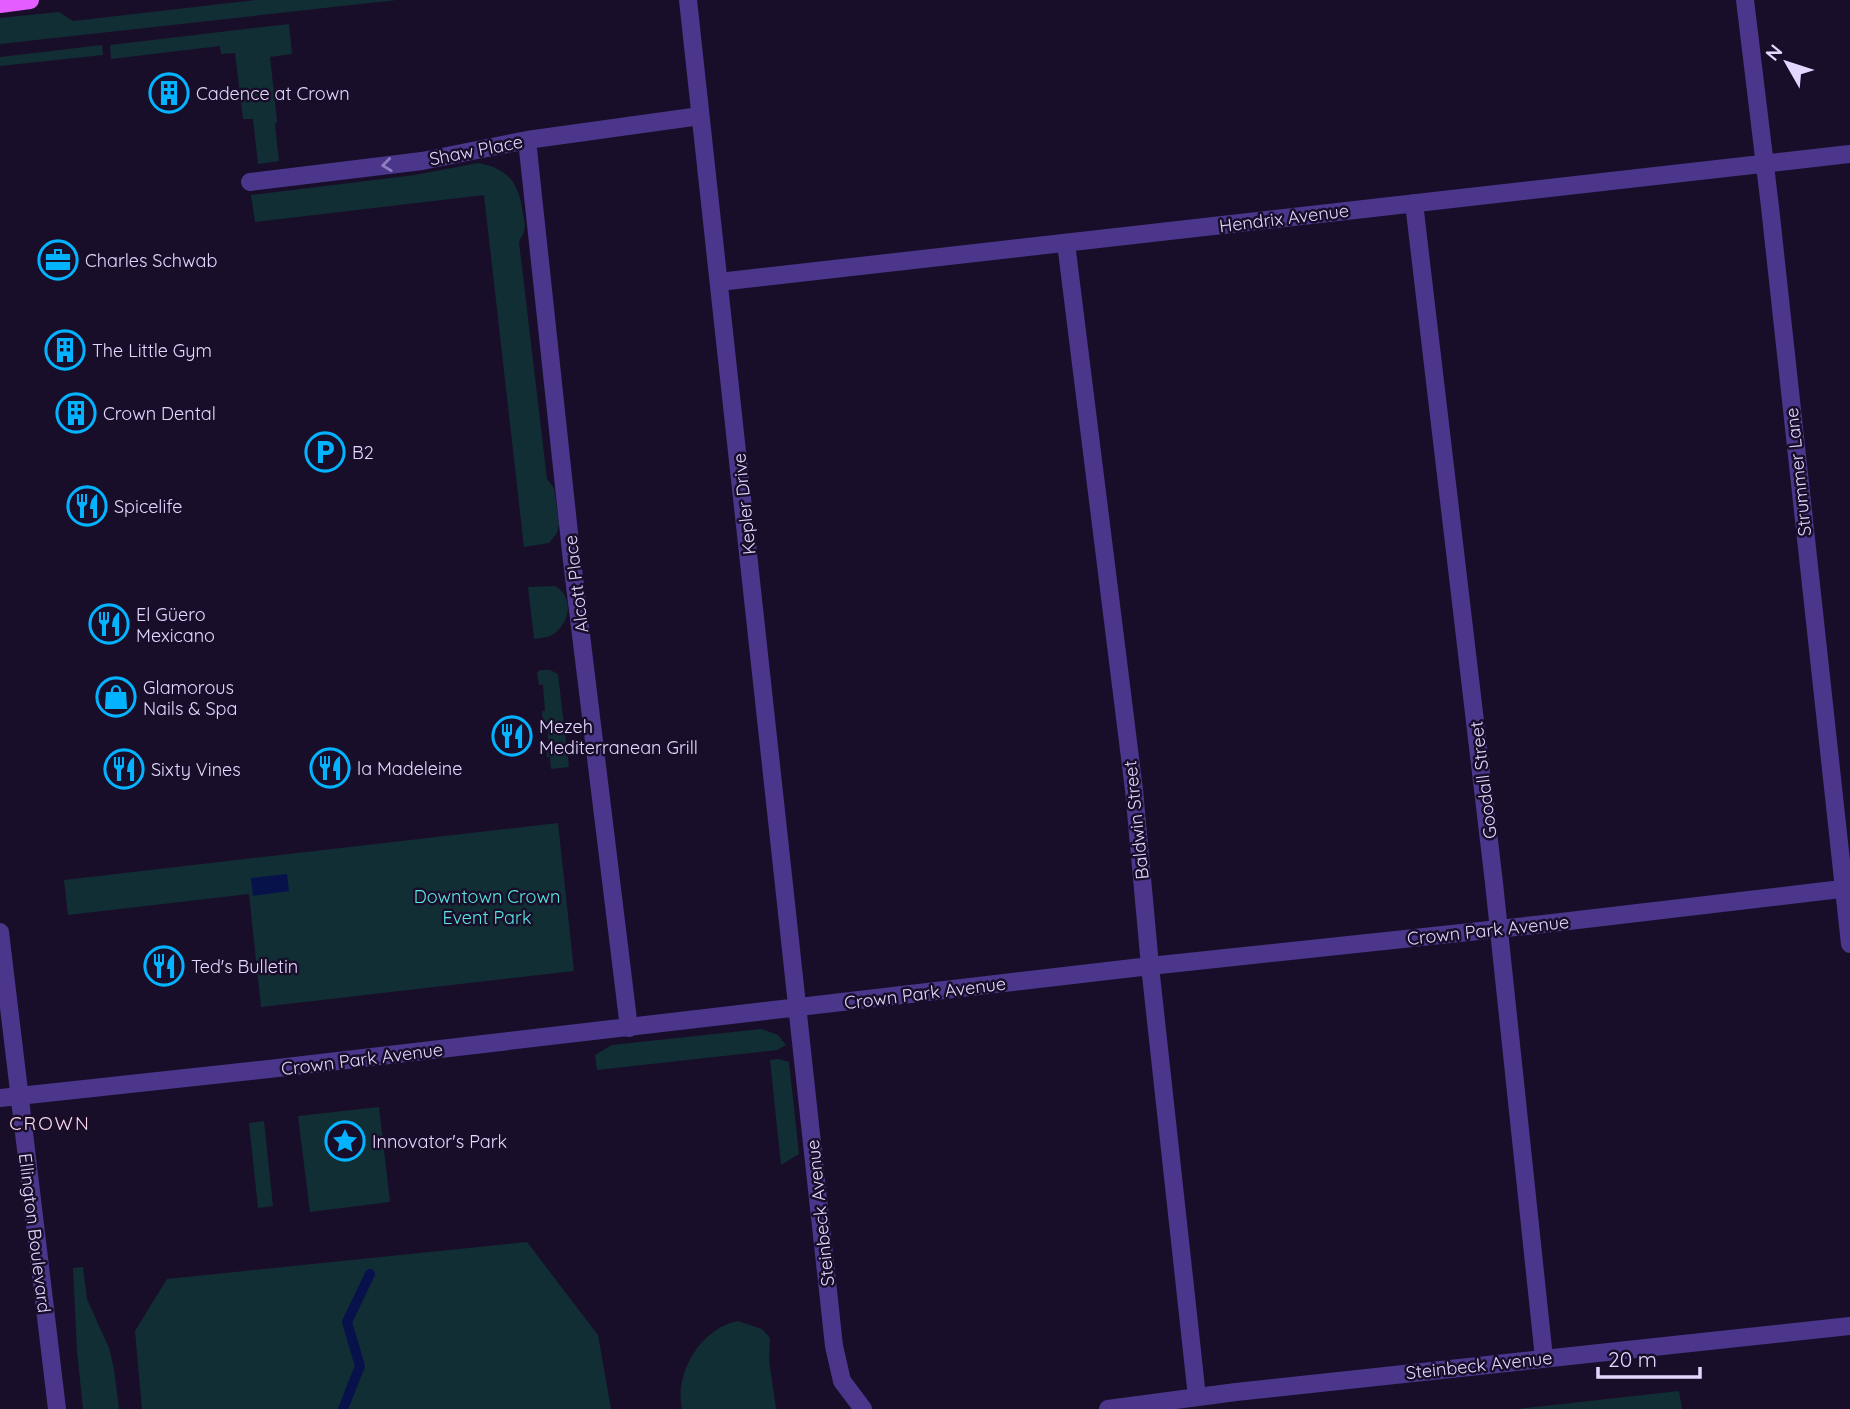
<svg xmlns="http://www.w3.org/2000/svg" width="1850" height="1409" font-family="Quicksand,sans-serif">
<style>
.green{fill:#112e34}
.water{fill:#07124b}
.lines{fill:none;stroke-linecap:round;stroke-linejoin:round}
.stream{stroke:#07124b;stroke-width:10}
.minor{stroke:#4b368c;stroke-width:18}
.major{stroke:#e45eff;stroke-width:18}
.oneway{stroke:#907ec0}
.labels{text-anchor:middle;dominant-baseline:central;stroke-width:5;stroke-linejoin:round;paint-order:stroke}
.poi-label{font-size:18px;fill:#e4d7ff;stroke:#190e2a;text-anchor:start}
.street-label{font-size:18px;fill:#e4d7ff;stroke:#190e2a}
.park-label{font-size:18px;fill:#5ae8e2;stroke:#190e2a}
.neighbourhood-label{font-size:19px;letter-spacing:2px;fill:#ffd9ea;stroke:#190e2a}
</style>
<rect width="100%" height="100%" fill="#190e2a"/>
<!-- green -->
<path class="green" d="M256,0h141l-397,44v-26l59,-6 14,9z
M289,24l3,30 -22,3 7,64 -2,4 4,36 -21,3 -5,-45h-10l-8,-66 -14,1 -1,-8 -109,13 -1,-14z
M102,45l1,10 -103,11v-9z
M478,163c32,6 41,21 45,51 1,6 3,12 1,17 -1,4 -4,7 -5,11l28,237 7,9 5,36 -2,9 -8,10 -25,4 -40,-352 -229,27 -4,-27 164,-20z
M555,586c20,11 15,38 -3,49 -5,3 -12,3 -18,4l-6,-52z
M541,670h9l8,4 11,93 -18,2 -1,-12h-3l-1,-9 3,-1 -2,-23h-4l-1,-13h3l-2,-26h-4l-2,-13z
M558,823l16,148 -313,36 -12,-113 -181,21 -4,-35z
M761,1029l17,6 8,10 -9,5 -180,20 -2,-15 17,-10z
M778,1059l11,3 10,92 -18,11 -11,-105z
M379,1107l11,95 -80,10 -12,-96z
M264,1121l9,85 -15,2 -9,-85z
M527,1242l71,93 13,74h-469l-7,-78 32,-52z
M83,1267l4,32 22,49 5,21 5,40h-36l-6,-58 -4,-83z
M738,1321l24,8 8,9 -1,22 7,49h-94c-8,-36 19,-81 56,-88z
M1679,1391l3,18h-165z"/>
<!-- water -->
<path class="water" d="M287,874l2,17 -36,5 -2,-18z"/>
<g class="lines">
<!-- stream -->
<path class="stream" d="M343,1409l17,-43 -13,-44 23,-48"/>
<!-- minor -->
<path class="minor" d="M688,0l146,1346 8,35 21,28
M1745,0l25,207 80,737
M527,140l45,421 57,467
M250,182l172,-21 105,-21 173,-24
M1414,203l80,680 50,475
M1066,243l68,547 16,176 47,431
M719,282l1131,-128
M0,932l57,477
M0,1098l269,-29 881,-103 385,-41 315,-37
M1108,1409l128,-17 614,-66"/>
<!-- major -->
<path class="major" d="M0,4l30,-4"/>
</g>
<!-- one-way arrows -->
<defs><path id="oneway-chevron" d="M-2-3.5L2.5 0L-2 3.5" fill="none" stroke-width="1.6" stroke-linecap="round" stroke-linejoin="round" transform="scale(1.75)"/></defs>
<use class="oneway" href="#oneway-chevron" transform="translate(387 165) rotate(173)"/>
<!-- icons -->
<defs>
<g id="building-ring" transform="scale(2.0125)"><circle r="9.5" fill="#190e2a" stroke="#03b3ff" stroke-width="1.5"/><path d="M-4-6H4V6H1V3H-1V6H-4ZM-2.5-4.3h1.7v1.8h-1.7ZM.8-4.3h1.7v1.8H.8ZM-2.5-1h1.7V.8h-1.7ZM.8-1h1.7V.8H.8Z" fill="#03b3ff"/></g>
<g id="office-ring" transform="scale(2.0125)"><circle r="9.5" fill="#190e2a" stroke="#03b3ff" stroke-width="1.5"/><path d="M-6-3h4V-5.5h4V-3h4V5H-6ZM-1-4.5V-3h2v-1.5ZM-6 0V1H6V0Z" fill="#03b3ff"/></g>
<g id="parking-ring" transform="scale(2.0125)"><circle r="9.5" fill="#190e2a" stroke="#03b3ff" stroke-width="1.5"/><path d="M-3.5-5.5H1a3.5 3.5 0 0 1 0 7H-1V5.5H-3.5ZM-1-3.4V-.6H.8a1.4 1.4 0 0 0 0-2.8Z" fill="#03b3ff"/></g>
<g id="restaurant-ring" transform="scale(2.0125)"><circle r="9.5" fill="#190e2a" stroke="#03b3ff" stroke-width="1.5"/><path d="M-5-6h1v4h1v-4h1v4h1v-4h1v5L-1.5 .5V6h-2V.5L-5-1ZM5-6V6H3V1.5H1.5Q1.5-4 5-6Z" fill="#03b3ff"/></g>
<g id="shop-ring" transform="scale(2.0125)"><circle r="9.5" fill="#190e2a" stroke="#03b3ff" stroke-width="1.5"/><path d="M-5-2.5h2.3a2.7 3.5 0 0 1 5.4 0H5L5.5 6h-11ZM-1.5-2.5h3a1.5 2.3 0 0 0-3 0Z" fill="#03b3ff"/></g>
<g id="sight-ring" transform="scale(2.0125)"><circle r="9.5" fill="#190e2a" stroke="#03b3ff" stroke-width="1.5"/><path d="M0-6L1.8-2.2L6-1.7L2.9 1.2L3.7 5.4L0 3.3L-3.7 5.4L-2.9 1.2L-6-1.7L-1.8-2.2Z" fill="#03b3ff"/></g>
</defs>
<g fill-rule="evenodd">
<use href="#building-ring" x="169" y="93"/>
<use href="#office-ring" x="58" y="260"/>
<use href="#building-ring" x="65" y="350"/>
<use href="#building-ring" x="76" y="413"/>
<use href="#parking-ring" x="325" y="452"/>
<use href="#restaurant-ring" x="87" y="506"/>
<use href="#restaurant-ring" x="109" y="624"/>
<use href="#shop-ring" x="116" y="697"/>
<use href="#restaurant-ring" x="512" y="736"/>
<use href="#restaurant-ring" x="330" y="768"/>
<use href="#restaurant-ring" x="124" y="769"/>
<use href="#restaurant-ring" x="164" y="966"/>
<use href="#sight-ring" x="345" y="1141"/>
</g>
<g class="labels">
<!-- poi labels -->
<g class="poi-label">
<text x="196" y="93">Cadence at Crown</text>
<text x="85" y="260">Charles Schwab</text>
<text x="92" y="350">The Little Gym</text>
<text x="103" y="413">Crown Dental</text>
<text x="352" y="452">B2</text>
<text x="114" y="506">Spicelife</text>
<text x="136" y="614">El Güero<tspan x="136" dy="21">Mexicano</tspan></text>
<text x="143" y="687">Glamorous<tspan x="143" dy="21">Nails &amp; Spa</tspan></text>
<text x="539" y="726">Mezeh<tspan x="539" dy="21">Mediterranean Grill</tspan></text>
<text x="357" y="768">la Madeleine</text>
<text x="151" y="769">Sixty Vines</text>
<text x="191" y="966">Ted's Bulletin</text>
<text x="372" y="1141">Innovator's Park</text>
</g>
<!-- street labels -->
<g class="street-label">
<text transform="translate(476 150) rotate(-11)">Shaw Place</text>
<text transform="translate(1284 218) rotate(-7)">Hendrix Avenue</text>
<text transform="translate(1798 472) rotate(-96)">Strummer Lane</text>
<text transform="translate(744 504) rotate(-96)">Kepler Drive</text>
<text transform="translate(576 584) rotate(-97)">Alcott Place</text>
<text transform="translate(1483 780) rotate(-97)">Goodall Street</text>
<text transform="translate(1136 820) rotate(-96)">Baldwin Street</text>
<text transform="translate(1488 930) rotate(-6)">Crown Park Avenue</text>
<text transform="translate(925 993) rotate(-7)">Crown Park Avenue</text>
<text transform="translate(362 1059) rotate(-7)">Crown Park Avenue</text>
<text transform="translate(820 1213) rotate(-96)">Steinbeck Avenue</text>
<text transform="translate(35 1233) rotate(83)">Ellington Boulevard</text>
<text transform="translate(1479 1365) rotate(-6)">Steinbeck Avenue</text>
</g>
<!-- park labels -->
<g class="park-label">
<text x="487" y="896">Downtown Crown<tspan x="487" dy="21">Event Park</tspan></text>
</g>
<!-- neighbourhood labels -->
<g class="neighbourhood-label">
<text x="50" y="1123">CROWN</text>
</g>
</g>
<!-- north arrow -->
<g transform="translate(1787 63) rotate(309)" stroke="#190e2a" stroke-width="5" paint-order="stroke">
<path d="M0-5L12 26L0 18L-12 26Z" fill="#e4d7ff"/>
<text y="-10" font-size="19" font-weight="bold" text-anchor="middle" fill="#e4d7ff">N</text>
</g>
<!-- scale -->
<path d="M1598 1367v10h102v-10" fill="none" stroke="#e4d7ff" stroke-width="3.5"/>
<text x="1608" y="1367" font-size="21" fill="#e4d7ff" stroke="#190e2a" stroke-width="5" paint-order="stroke">20 m</text>
</svg>
